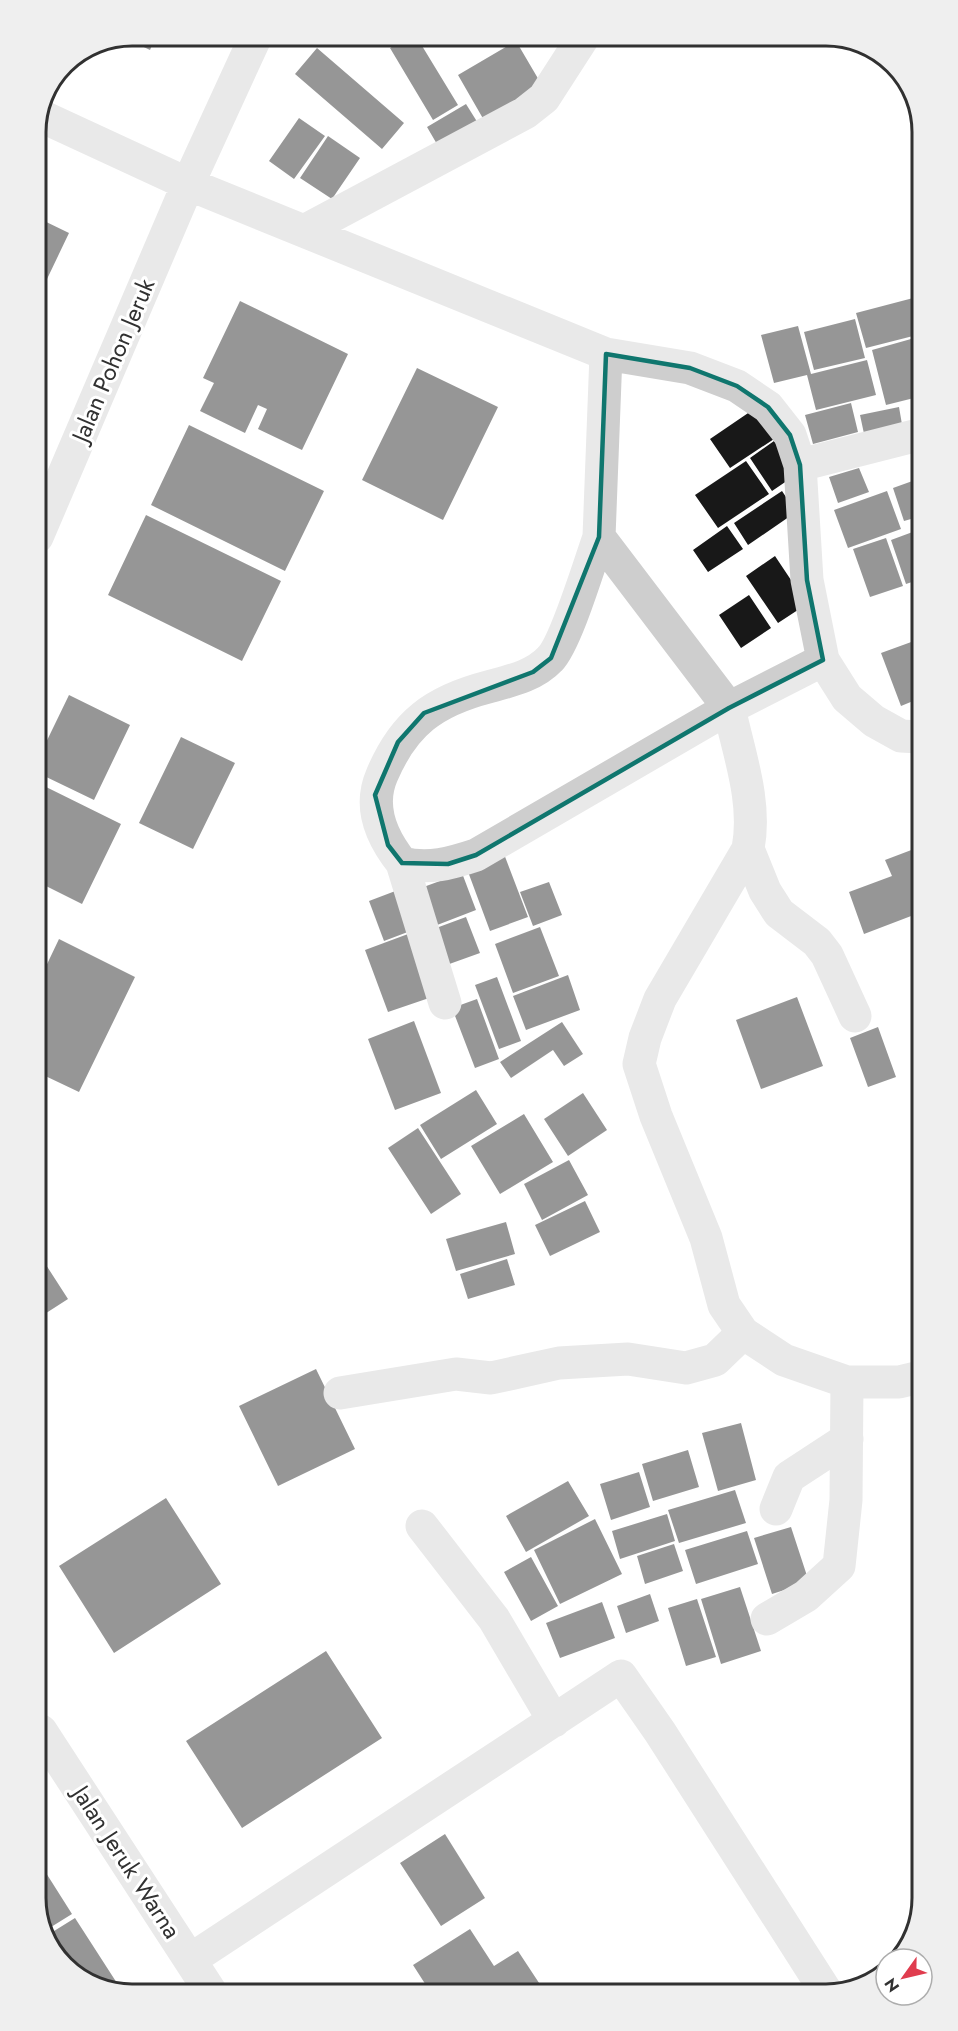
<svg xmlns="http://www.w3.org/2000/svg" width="958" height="2031" font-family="Jost,sans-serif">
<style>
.building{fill:#181818}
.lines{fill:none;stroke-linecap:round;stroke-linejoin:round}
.minor{stroke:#cecece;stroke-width:33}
.marked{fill:none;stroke:#0f766e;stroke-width:4.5;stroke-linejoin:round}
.labels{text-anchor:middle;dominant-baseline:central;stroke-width:6;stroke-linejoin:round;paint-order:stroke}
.street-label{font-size:24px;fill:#313131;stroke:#fff}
.rim{fill:none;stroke:#313131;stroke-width:3}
</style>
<rect width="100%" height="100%" fill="#fff"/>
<!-- building -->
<path class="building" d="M133,36h23l-6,14 -23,-11z
M409,36h7l42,69 -25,15 -43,-72z
M516,41l27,46 -58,35 -27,-47z
M317,48l87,75 -22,26 -87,-75z
M466,104l15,24 -40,23 -14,-24z
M299,118l26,18 -31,43 -25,-18z
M328,136l32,22 -28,41 -32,-21z
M36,217l33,16 -32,67v-60z
M917,297v38l-51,13 -10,-35z
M240,301l108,53 -46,96 -44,-21 9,-20 -9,-4 -13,28 -45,-22 14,-28 -11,-5z
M855,319l10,39 -51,12 -10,-38z
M798,326l13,48 56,-14 9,35 -60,15 -9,-35 -33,8 -13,-48z
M911,339l6,23 1,35 -32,8 -14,-55z
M417,368l81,39 -55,113 -81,-40z
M851,403l7,29 -45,12 -8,-29z
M757,407l20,30 -47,31 -20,-29z
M899,407l5,29 -38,7 -6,-28z
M189,425l135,66 -39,80 -134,-66z
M774,441l23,33 -25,17 -22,-33z
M746,461l23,33 -51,34 -23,-33z
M859,468l10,24 -31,11 -9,-26z
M918,479v38l-14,4 -11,-33z
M782,491l14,21 -48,33 -14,-22z
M887,491l14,38 -53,19 -14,-38z
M146,515l135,66 -39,80 -134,-66z
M727,526l16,23 -35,23 -15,-22z
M918,530v50l-12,4 -15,-44z
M886,538l17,48 -33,11 -17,-48z
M775,556l32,48 -29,19 -32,-47z
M749,595l22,33 -30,20 -22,-33z
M918,596v23l-7,-20z
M914,641l4,12v46l-17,7 -20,-53z
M69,695l61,30 -36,75 -56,-27v-14z
M181,737l54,26 -42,86 -54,-26z
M38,783l83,41 -39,80 -44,-22z
M914,849l5,15v49l-55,21 -15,-42 43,-16 -7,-16z
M504,854l24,63 -38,14 -23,-62z
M462,873l14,37 -44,17 -14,-38z
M549,882l13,33 -29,11 -13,-34z
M398,890l15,40 -29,11 -15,-40z
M466,917l14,36 -39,14 -13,-36z
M540,927l19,49 -46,17 -18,-49z
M408,934l24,63 -44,15 -23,-62z
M59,939l76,38 -56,115 -40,-19v-92z
M568,975l12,35 -54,20 -13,-34z
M497,977l24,64 -22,8 -24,-64z
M797,997l26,69 -62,23 -25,-69z
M477,999l22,60 -24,9 -23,-60z
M414,1021l27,72 -46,17 -27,-71z
M562,1022l21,32 -19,12 -11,-16 -42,28 -11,-16z
M878,1027l18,50 -28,10 -18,-49z
M476,1090l21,34 -56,35 -21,-34z
M583,1093l24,37 -39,26 -24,-37z
M524,1114l29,48 -53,32 -29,-48z
M418,1128l43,66 -30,20 -43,-66z
M569,1160l19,35 -46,25 -18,-36z
M585,1201l15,31 -50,24 -15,-31z
M506,1222l9,32 -59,17 -10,-32z
M39,1254l29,45 -28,18z
M507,1259l8,26 -47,14 -8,-25z
M316,1369l39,80 -77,37 -39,-80z
M741,1423l15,57 -38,11 -16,-58z
M688,1450l11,37 -46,14 -11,-37z
M639,1472l11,35 -39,13 -11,-36z
M568,1481l21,35 -63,36 -20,-36z
M735,1490l11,33 -67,20 -11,-33z
M166,1498l55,86 -107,69 -55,-87z
M667,1514l8,27 -55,18 -8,-28z
M595,1519l27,55 -62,30 -26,-54z
M791,1527l18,55 -37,12 -18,-56z
M747,1531l11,33 -62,20 -11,-34z
M674,1544l9,27 -38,13 -8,-28z
M531,1557l27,49 -27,15 -27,-49z
M740,1587l21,64 -40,13 -20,-65z
M650,1594l9,27 -33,12 -9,-27z
M697,1599l19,58 -30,9 -18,-58z
M602,1602l13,36 -55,20 -14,-35z
M326,1651l56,87 -140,90 -56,-87z
M445,1834l40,64 -44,28 -41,-63z
M41,1865l31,49 -29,18 -2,-2z
M75,1918l49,76 -50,-19 -28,-39z
M470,1929l24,37 24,-15 27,41 -114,1 -18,-28z"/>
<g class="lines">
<!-- minor -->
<path class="minor" d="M41,116l147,68 418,170 84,14 47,18 31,21 22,28 10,30 7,115 16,80 24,38 27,23 27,15 18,1
M304,231l221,-118 19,-15 40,-62
M800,465l118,-30
M37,537l151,-353 68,-148
M823,660l-94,48c10,46 28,94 19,141l-88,150 -15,39 -6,26 17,52 50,122 18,67 19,28 41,27 63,22h52l21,-5
M748,849l17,42 14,22 38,29 10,13 28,61
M402,863c26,7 50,0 74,-8l253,-147 -130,-171 7,-183
M445,1003l-43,-140c-20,-25 -34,-56 -20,-88 22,-52 52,-74 106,-88 22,-6 46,-11 62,-28 16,-16 40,-97 49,-122
M340,1393l116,-19 35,4 68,-15 69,-4 58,9 29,-8 28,-27
M776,1509l13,-32 58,-38
M422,1526l72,93 60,102
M767,1619l39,-23 33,-30 7,-66 1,-118
M41,1731l171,263
M190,1960l431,-284 39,56 165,258"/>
</g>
<!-- marked area -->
<path d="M0 0H958V2031H0ZM606,354l84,14 47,18 31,21 22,28 10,30 7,115 16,80 -94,48 -253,147 -28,9 -46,-1 -14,-18 -13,-50 23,-53 26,-29 109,-41 18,-14 48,-121z" fill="#fff" fill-opacity=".55" fill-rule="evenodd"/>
<path class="marked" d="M606,354l84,14 47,18 31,21 22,28 10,30 7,115 16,80 -94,48 -253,147 -28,9 -46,-1 -14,-18 -13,-50 23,-53 26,-29 109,-41 18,-14 48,-121z"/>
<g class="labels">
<!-- street labels -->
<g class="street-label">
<text transform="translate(113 360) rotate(-67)">Jalan Pohon Jeruk</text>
<text transform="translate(127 1862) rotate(57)">Jalan Jeruk Warna</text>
</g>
</g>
<!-- crop -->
<path d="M0 0H958V2031H0ZM132 46H826A86 86 0 0 1 912 132V1898A86 86 0 0 1 826 1984H132A86 86 0 0 1 46 1898V132A86 86 0 0 1 132 46Z" fill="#efefef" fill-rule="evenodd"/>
<path class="rim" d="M132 46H826A86 86 0 0 1 912 132V1898A86 86 0 0 1 826 1984H132A86 86 0 0 1 46 1898V132A86 86 0 0 1 132 46Z"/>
<!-- north arrow -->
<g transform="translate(904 1977) rotate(236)"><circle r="28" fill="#ffffff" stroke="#adadad" stroke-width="1.5"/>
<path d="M0-4.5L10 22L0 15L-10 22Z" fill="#e03c4e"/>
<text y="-9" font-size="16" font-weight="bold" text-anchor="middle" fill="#313131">N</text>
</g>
</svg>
